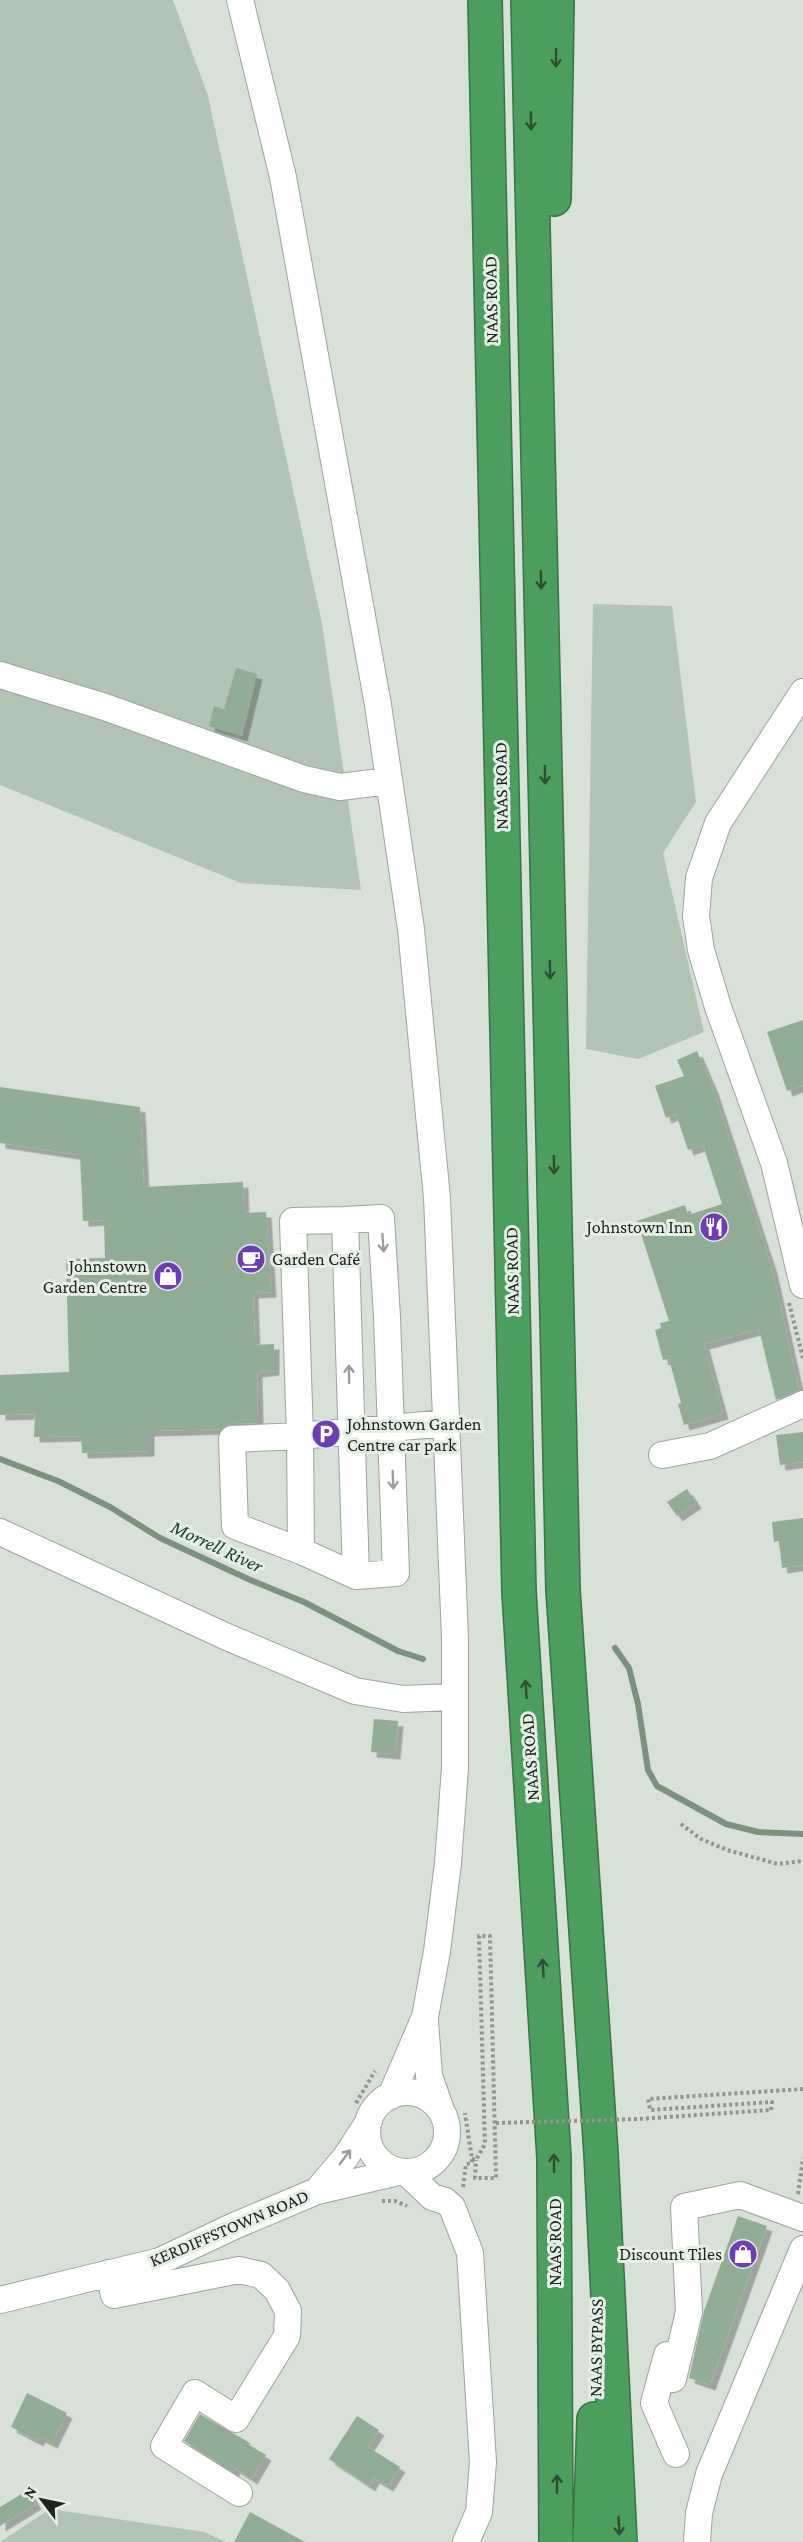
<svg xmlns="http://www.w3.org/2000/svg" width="803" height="2542" font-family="'Crimson Pro',serif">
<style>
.green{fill:#b2c4b3}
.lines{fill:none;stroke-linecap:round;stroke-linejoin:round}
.stream{stroke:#79937c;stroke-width:6}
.building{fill:#92ad95;filter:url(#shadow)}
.minor-casing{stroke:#9ba59c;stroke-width:28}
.highway-casing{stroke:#3c7346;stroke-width:36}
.path{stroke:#8e968f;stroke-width:4;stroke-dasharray:3 3;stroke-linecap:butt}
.minor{stroke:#fff;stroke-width:26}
.highway{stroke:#4b9e5b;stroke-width:33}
.path-bridge{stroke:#8e968f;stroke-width:4;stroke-dasharray:3 3;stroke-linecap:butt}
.oneway{stroke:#2f4e35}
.oneway2{stroke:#9b9c9b}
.labels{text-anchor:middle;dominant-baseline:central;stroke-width:6;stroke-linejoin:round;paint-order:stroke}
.street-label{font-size:18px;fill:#202320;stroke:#e4efe5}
.poi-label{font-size:18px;fill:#202320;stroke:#e4efe5;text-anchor:end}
.water-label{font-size:20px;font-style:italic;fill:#1c4624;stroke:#e4efe5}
</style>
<defs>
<filter id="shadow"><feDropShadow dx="5.5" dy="5.5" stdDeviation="0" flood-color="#0004"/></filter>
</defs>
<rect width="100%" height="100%" fill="#d7e1d8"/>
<!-- green -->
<path class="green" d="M0,0h173l35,96 114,528 39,266 -120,-7 -241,-98z
M593,604l79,2 24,196 -33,51 41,179 -66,27 -52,-10z
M50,2509l154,23 22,10h-226z"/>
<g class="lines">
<!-- stream -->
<path class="stream" d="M0,1459l58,22 52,26 50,31 88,41 56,23 94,49 25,8
M615,1648l14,20 9,36 10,66 9,16 69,38 32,8 45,2"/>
</g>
<!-- building -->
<path class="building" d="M236,668l21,6 -15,62 -33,-10 5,-20 10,3z
M803,1020v65l-16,6 -20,-59z
M697,1051l16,37 59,180 27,122 -23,10 -17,-71 -55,15 19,70 -39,11 -6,-21 3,-1 -12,-44 -6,1 -8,-30 6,-2 -1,-5 9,-2 -32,-100 48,-16 3,10 34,-11 -19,-59 -15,5 -12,-36 -10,4 -11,-32 29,-10 -7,-16z
M0,1087l140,20 4,80 99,-5 1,31 22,-1 5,80 -18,1 2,52 19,-1v26l-17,2 1,51 -27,1 -9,5 -73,2v20l-67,2 -1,-17 -47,1 1,-23 -35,1v-40l69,-3 -3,-113 39,-1 -1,-38 -21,1 -3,-66 -80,-12z
M803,1432v30l-23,3 -4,-30z
M687,1489l9,14 -19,13 -10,-14z
M803,1518v47l-21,3 -3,-27 -5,1 -2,-20z
M374,1719l24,2 -3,33 -24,-2z
M738,2216l29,10 -57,159 -21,-7 15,-67z
M27,2393l40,20 -15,30 -12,-6 -2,4 -27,-14z
M200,2414l50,29 -1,2 17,10 -14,24 -17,-11 -2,4 -49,-31z
M357,2416l22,14 -11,17 32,20 -12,19 -14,-8 -4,8 -41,-27z
M28,2490l8,14 -36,22v-19z
M250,2512l55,30h-71z"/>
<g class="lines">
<!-- minor casing -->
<g class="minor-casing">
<path id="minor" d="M240,0l43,177 95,528 33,224 26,269 18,440v130l-7,95 -11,88 -12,66 -34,79
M0,675l105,32 199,72 36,8 48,-6
M803,692l-85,131 -19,55 -3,38 5,34 17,57 56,156 29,122
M345,1220l-52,1 7,215 147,-13
M662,1455l48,-9 93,-42
M0,1532l227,105 128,54 48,8 51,-2
M301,1551l-66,-25 -3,-87 68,-3 1,115 55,25 -11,-356 36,-2 6,99 9,256 -40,3
M425,2021l4,55 12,34
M367 2132a40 40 0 1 1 80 0a40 40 0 1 1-80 0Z
M406,2172l26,25 13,4 7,6 18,46 13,209 -4,50 -13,30
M317,2191l28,-33 24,-37
M109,2273l5,22 125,-25 22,5 16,15 11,21 -1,25 -51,83 -41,-26 -31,53 75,47
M0,2300l160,-39 74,-35 83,-35 81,-19
M667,2355l-13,48 22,51
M673,2379l16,-67 -5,-105 56,-12 63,23
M697,2542l2,-29 10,-39 94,-225"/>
</g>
<!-- highway casing -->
<g class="highway-casing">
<path id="highway" d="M485,0l34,1592 35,566 2,384
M528,0l35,1590 38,563 19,389
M554,199l3,-199
M590,2542l4,-123"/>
</g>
<!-- path -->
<path class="path" d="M789,1303l14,55
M681,1824l20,15 26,11 51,14 25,-3
M356,2103l19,-32
M771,2110l1,-8 -122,8 -2,-11 155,-10
M472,2159l4,1 9,-16 -6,-208h11l6,242h-21l1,-18
M463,2187l3,-23 6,-1v-4l-7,-46
M798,2194l5,-36
M382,2201h13l12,5"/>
<!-- minor -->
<use href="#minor" class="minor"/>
<!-- highway -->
<use href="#highway" class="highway"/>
<!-- path-bridge -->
<path class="path-bridge" d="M496,2123l142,-4 133,-9"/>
</g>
<!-- one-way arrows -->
<defs><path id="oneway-shaft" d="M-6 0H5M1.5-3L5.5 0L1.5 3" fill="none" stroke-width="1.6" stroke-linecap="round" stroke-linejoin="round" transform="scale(1.5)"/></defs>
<g class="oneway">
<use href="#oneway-shaft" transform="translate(556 58) rotate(91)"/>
<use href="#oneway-shaft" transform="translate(531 121) rotate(89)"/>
<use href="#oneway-shaft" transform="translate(541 580) rotate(89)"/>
<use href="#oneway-shaft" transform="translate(545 775) rotate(89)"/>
<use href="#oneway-shaft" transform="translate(550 970) rotate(89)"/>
<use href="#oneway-shaft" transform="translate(554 1165) rotate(89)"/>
<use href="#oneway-shaft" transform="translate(526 1689) rotate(-94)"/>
<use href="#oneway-shaft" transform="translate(543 1968) rotate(-94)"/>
<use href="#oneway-shaft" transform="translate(554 2163) rotate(-91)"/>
<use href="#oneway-shaft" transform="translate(557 2484) rotate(-90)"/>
<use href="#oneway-shaft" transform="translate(619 2526) rotate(87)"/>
</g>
<g class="oneway2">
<use href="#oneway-shaft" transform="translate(383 1243) rotate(86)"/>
<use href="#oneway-shaft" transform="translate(349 1374) rotate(-91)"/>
<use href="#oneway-shaft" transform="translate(393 1480) rotate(88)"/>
<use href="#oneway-shaft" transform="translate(345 2157) rotate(-53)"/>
</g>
<!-- icons -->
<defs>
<g id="restaurant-disc" transform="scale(1.5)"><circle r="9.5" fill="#6e3db5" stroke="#e4efe5"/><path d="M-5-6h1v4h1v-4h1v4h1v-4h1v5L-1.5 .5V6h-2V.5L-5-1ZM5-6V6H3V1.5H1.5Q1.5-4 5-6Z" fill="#fff"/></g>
<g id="cafe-disc" transform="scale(1.5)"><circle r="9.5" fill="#6e3db5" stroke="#e4efe5"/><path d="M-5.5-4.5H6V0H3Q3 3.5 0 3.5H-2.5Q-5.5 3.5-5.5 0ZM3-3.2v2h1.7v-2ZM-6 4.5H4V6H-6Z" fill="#fff"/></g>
<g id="shop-disc" transform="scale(1.5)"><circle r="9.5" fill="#6e3db5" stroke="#e4efe5"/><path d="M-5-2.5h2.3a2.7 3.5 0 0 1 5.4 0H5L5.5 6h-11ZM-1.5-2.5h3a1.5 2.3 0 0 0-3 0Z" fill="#fff"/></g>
<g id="parking-disc" transform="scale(1.5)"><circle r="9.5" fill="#6e3db5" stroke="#e4efe5"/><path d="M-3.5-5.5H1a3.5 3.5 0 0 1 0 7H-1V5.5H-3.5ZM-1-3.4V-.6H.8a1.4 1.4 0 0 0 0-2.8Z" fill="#fff"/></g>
</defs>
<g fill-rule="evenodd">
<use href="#restaurant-disc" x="714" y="1227"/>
<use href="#cafe-disc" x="251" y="1259"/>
<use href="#shop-disc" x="168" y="1276"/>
<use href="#parking-disc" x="326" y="1434"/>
<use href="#shop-disc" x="743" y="2254"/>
</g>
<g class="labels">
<!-- street labels -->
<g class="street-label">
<text transform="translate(491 300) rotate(-91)">NAAS ROAD</text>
<text transform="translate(501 786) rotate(-91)">NAAS ROAD</text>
<text transform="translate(512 1271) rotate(-91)">NAAS ROAD</text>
<text transform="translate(530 1757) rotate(-94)">NAAS ROAD</text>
<text transform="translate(229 2228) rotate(-23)">KERDIFFSTOWN ROAD</text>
<text transform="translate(555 2242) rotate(-90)">NAAS ROAD</text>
<text transform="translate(596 2348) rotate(-89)">NAAS BYPASS</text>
</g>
<!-- poi labels -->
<g class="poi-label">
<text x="693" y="1227">Johnstown Inn</text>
<text x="272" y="1259" text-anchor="start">Garden Café</text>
<text x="147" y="1266">Johnstown<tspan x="147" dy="21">Garden Centre</tspan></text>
<text x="347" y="1424" text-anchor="start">Johnstown Garden<tspan x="347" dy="21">Centre car park</tspan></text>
<text x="722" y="2254">Discount Tiles</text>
</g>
<!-- water labels -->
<g class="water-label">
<text transform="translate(217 1546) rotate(25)">Morrell River</text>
</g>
</g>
<!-- north arrow -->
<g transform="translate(42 2500) rotate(302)" stroke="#e4efe5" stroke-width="4.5" paint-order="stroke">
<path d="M0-4.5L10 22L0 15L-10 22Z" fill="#202320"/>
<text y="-9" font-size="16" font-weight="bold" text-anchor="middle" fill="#202320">N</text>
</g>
</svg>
